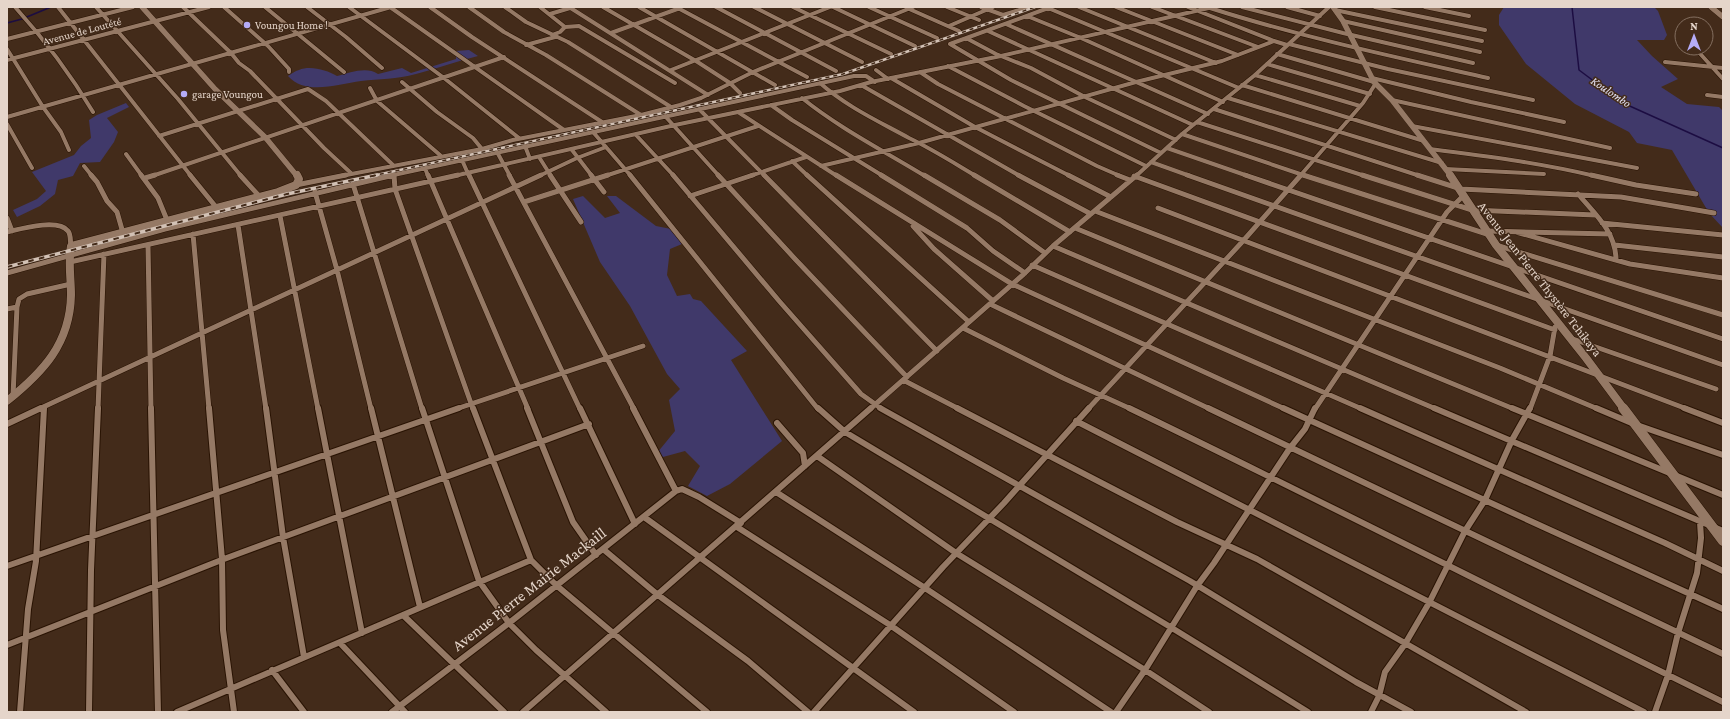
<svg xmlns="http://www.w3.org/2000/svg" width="1730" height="719" font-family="'Crimson Pro',serif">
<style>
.green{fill:#40396a}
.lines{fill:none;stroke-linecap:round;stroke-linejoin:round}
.stream{stroke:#1c0d42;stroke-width:1.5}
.street-far2-casing{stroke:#291303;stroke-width:5}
.street-far1-casing{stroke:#291303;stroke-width:6}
.street-casing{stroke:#291303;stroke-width:8}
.secondary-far2-casing{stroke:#291303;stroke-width:6}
.secondary-far1-casing{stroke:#291303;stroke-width:9}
.secondary-casing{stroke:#291303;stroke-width:11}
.street-far2{stroke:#957965;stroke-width:4}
.street-far1{stroke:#957965;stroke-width:5}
.street{stroke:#957965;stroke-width:6}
.secondary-far2{stroke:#957965;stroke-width:5.5}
.secondary-far1{stroke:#957965;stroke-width:8}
.secondary{stroke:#957965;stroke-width:10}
.rail-far1-casing{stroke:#d2c1b5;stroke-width:2.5}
.rail-casing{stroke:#d2c1b5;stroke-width:3.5}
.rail-far1{stroke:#432b1a;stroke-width:1.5;stroke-dasharray:4;stroke-linecap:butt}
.rail{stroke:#432b1a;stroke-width:2;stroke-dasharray:5.5;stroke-linecap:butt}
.poi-dot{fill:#b5acf8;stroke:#432b1a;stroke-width:1.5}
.labels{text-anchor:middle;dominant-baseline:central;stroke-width:3;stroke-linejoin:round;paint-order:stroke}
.far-poi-label{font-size:11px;fill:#e5d5ca;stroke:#432b1a;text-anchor:start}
.far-street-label{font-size:11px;fill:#e5d5ca;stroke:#432b1a}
.far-water-label{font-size:12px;font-style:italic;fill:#e3e2f4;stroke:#432b1a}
.street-label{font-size:13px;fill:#e5d5ca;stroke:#432b1a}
.near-street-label{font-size:16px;fill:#e5d5ca;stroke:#432b1a}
</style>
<rect width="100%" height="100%" fill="#432b1a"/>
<!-- green -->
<path class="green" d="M1504,7h150l4,4 9,24 -3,5h-27l15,16 26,23 -17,8 26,17 32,3 4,4v117l-14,-15 -37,-63 -35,-7 -8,-11 -54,-28 -49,-40 -27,-39v-10z
M469,50l9,6c-21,5 -42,13 -62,18 -19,5 -37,5 -55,7 -23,3 -55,15 -73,-5 3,-2 7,-5 11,-6 11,-5 28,0 38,6 13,-3 29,-10 41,-2l24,-6 9,5 45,-14v-8z
M126,103l3,4 -22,11 11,14 -4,10 -14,20 -20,1 -7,13 -15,4 -3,14 -15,12 -23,11 -4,-7 24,-11 9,-8 -14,-19 42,-17 7,-9 10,-8 -2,-18 8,-5z
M583,196l22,22 15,-5 -13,-17h9l40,30 15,3 11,15 -12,5 -3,26 10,21 13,-2 3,5 8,2 46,50 -16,9 51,81 -52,43 -23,12 -19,-10 12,-20 -15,-15 -22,6 -6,-4 18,-22 -6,-31 11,-11 -13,-15 -37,-68 -30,-44 -27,-63z"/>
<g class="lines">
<!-- stream -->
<path class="stream" d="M1572,7l7,63 44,33 100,45
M7,23l15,-4 29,-12"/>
<!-- street-far2 casing -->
<g class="street-far2-casing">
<path id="street-far2" d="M15,7c29,32 56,68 78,105
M58,7l133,169
M96,7l82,92 63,77
M183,7l48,46 8,10 11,8 74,77 28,26
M224,7l44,39 21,23v3
M265,7l79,65
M307,7l39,30 36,31
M349,7l95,71 75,60
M390,7l174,123
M430,7l42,30 130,85
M469,7l35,25 42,23 95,60
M505,7l21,15 42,20 103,65
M540,7l25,20 14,-1 96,57
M569,7l139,88
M603,7l93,54 34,22 10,10
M639,7l136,78
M676,7l131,70
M716,7l120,64
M754,7l108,55
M793,7l98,47
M833,7l82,39
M869,7l68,31
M947,7l32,13
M981,7l22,8 26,-8
M1079,7l137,56
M1116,7l122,48
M1152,7l106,40
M1188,7l86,34
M1242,7l101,26 130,30
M1287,7l33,9
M1375,7l110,23
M1425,7l44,9
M907,8l52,23
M1048,8l191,80
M1210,8c91,29 185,49 278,70
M1335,10l147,31
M550,14l20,-6
M1027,16l54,22 142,64
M1343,21l137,31
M1006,24l202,90
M949,26l44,-19
M988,31l205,94
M611,33l69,-25
M552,35l8,-3 5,-5
M966,38l30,16 35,14 54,29 91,43
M7,39l126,-32
M950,44l61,36 150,73
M950,44l101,-37
M1289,44l99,25 145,31
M526,45l29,-8
M1695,48l28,31
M7,49l36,58 18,25 8,18
M1277,54l97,28
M7,60l202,-53
M1665,62l58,6
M1267,64l103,30
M948,66l76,40 122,60
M671,70l159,-63
M876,70l12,9
M920,72l18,12 159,82 23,10
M1255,75l105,31
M891,78l84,49 95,49
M1372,78l99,24 93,20
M402,82l35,30 36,26 9,11
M820,83c27,24 58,38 89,55 23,11 45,25 67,38
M861,85l159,91
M1242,85l182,56
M370,88l7,13 63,54
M1707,95l16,2
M802,98c37,30 82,53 123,78
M1228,98l214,65
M1392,100l218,48
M771,105l21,15 91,56
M699,109l66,67
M1214,109l206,67
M738,112l99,64
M665,116l54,60
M7,117l384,-110
M1197,122l168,54
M7,124l25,44
M1412,126l225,42
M593,132l38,44
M1182,134l124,42
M636,135l38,41
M159,136l149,-47 18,12 67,64
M525,146l5,13
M1167,148l81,28
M1430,149c56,7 110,14 165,27
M572,150l20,26
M497,152l13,24
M126,154l16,22
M539,157l12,19
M462,160l7,16
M792,161l16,15
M1151,162l39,14
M84,166l8,10
M821,166l98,-23 217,-61 86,-21 52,-20 13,4
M425,168l3,8
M1446,169l98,5
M152,176l352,-119
M341,176l141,-27 31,-9 128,-25 39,-10 21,-7 52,-26 160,-65
M389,176l465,-100h12l9,6
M454,176l221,-51 165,-34 31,-9 130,-26 212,-49
M539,176l38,-18 29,-11
M605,176l153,-50
M750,176l56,-19
M1136,176l46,-42 73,-59 74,-68
M1300,176l63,-73 13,-20"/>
</g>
<!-- street-far1 casing -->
<g class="street-far1-casing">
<path id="street-far1" d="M91,175l6,7 10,19 10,11 6,21
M141,175l17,23 9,22
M190,175l26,32
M240,175l20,22
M394,175l1,14 78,220
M428,175l100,234
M469,175l111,234
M509,175l125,234
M550,175l31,47
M591,175l13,17
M630,175l188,234
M673,175l107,127 81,92 21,15
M718,175l78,85 111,117
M764,175l173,176
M807,175l162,147
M836,175l176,109 273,125
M881,175l86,53 26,23 32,22
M924,175l76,45 45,33
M974,175l96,57
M1018,175l73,39
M1068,175l43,22
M1117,175l13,5
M1187,175l536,190
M1245,175l478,164
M1303,175l187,60
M1362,175l110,35 123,5
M1417,175l44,14 160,8 93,16
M1591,175l45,10 60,9
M1134,176l421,154
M145,178l10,-3
M353,184l69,225
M296,185l50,-10
M315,192l22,78 34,139
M1578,194c17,20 38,38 38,66
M690,196l63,-21
M524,202l84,-27
M1158,208l529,201
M1095,211l405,157 98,41
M280,216l38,193
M7,218l5,13
M1602,223l121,12
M238,225l28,184
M913,226l21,23 59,52
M1075,228l439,181
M1487,231l123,3
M7,232c13,-3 51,-14 61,-1 3,3 2,10 3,15
M1516,232l114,32 93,14
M193,234l16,175
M148,245l3,164
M1496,245l227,70
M1615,245l108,12
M1053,246l383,163
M70,262l388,-87
M1032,265l330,144
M7,273l158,-44 229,-54
M990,304l220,105
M7,309l10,-2
M963,328l100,50 68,31
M1570,338l146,51
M903,380l56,29
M13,396l4,-89 2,-8 8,-5 44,-10
M39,409l502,-234
M44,409v-2
M98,409l6,-155
M456,409l187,-63
M870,409l155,-136 28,-27 84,-71
M1088,409l155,-168 58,-66
M1315,409l132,-197 17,-17
M1530,409l20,-53 5,-29"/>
</g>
<!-- street casing -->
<g class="street-casing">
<path id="street" d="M151,408l7,304
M209,408l13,151 1,71 11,82
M266,408l17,129 21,120
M318,408l44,225
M371,408l49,199
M422,408l57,173 30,42 27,27 70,62
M473,408l58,152 25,25 151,127
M527,408l46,114 23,33
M580,408l55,116
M633,408l43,83
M818,408l27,24 327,196 136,84
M880,408l310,173 166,101 55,30
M957,408l220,114 80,37 269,153
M1129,408c199,96 396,197 594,294
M1208,408l515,246
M1283,408l440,201
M1360,408l305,135 58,28
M1434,408l289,123
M1512,408l211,87
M1596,408l38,16 89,31
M1684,408l39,15
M1076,421l568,291
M777,423l26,30 2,13
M7,424l34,-16
M817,456l139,97 189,117 64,42
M776,492l149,96 186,124
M644,517l270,195
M737,527l153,98 124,87
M603,549l55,46 90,66 60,51
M7,566l452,-158
M403,615l101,97
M340,643l65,69
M7,645l217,-86 365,-135
M272,670l32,42
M20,712l8,-103 8,-48 8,-153
M89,712l2,-142 7,-162
M177,712l354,-152
M392,712l117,-89 167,-132 6,-2 17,8 42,26
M523,712l348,-304
M814,712l129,-145 61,-64 85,-95
M1116,712l29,-42 52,-84 17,-23 76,-115 15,-19 10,-21
M1371,712l8,-16 6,-24 20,-28 24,-41 36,-72 20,-31 27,-60 18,-32
M1655,712l13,-37 10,-42 19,-60 4,-35 -1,-16"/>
</g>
<!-- secondary-far2 casing -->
<g class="secondary-far2-casing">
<path id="secondary-far2" d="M142,7l73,82 50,48 32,39
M1333,7l10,14 31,61 18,18 59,76
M1711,7l12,10"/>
</g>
<!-- secondary-far1 casing -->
<g class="secondary-far1-casing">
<path id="secondary-far1" d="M1450,175l46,70 90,113 38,51
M7,401c36,-29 63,-57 64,-106 0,-17 -3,-32 0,-49l207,-54 18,-7 3,-6 -2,-4"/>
</g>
<!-- secondary casing -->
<g class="secondary-casing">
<path id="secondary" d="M1623,408l100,133"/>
</g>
<!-- street-far2 -->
<use href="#street-far2" class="street-far2"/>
<!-- street-far1 -->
<use href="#street-far1" class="street-far1"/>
<!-- street -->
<use href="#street" class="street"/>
<!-- secondary-far2 -->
<use href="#secondary-far2" class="secondary-far2"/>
<!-- secondary-far1 -->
<use href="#secondary-far1" class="secondary-far1"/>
<!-- secondary -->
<use href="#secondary" class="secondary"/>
<!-- rail-far1 casing -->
<g class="rail-far1-casing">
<path id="rail-far1" d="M372,176l471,-102 192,-67"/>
</g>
<!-- rail casing -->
<g class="rail-casing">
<path id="rail" d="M7,267l280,-73 90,-19"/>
</g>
<!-- rail-far1 -->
<use href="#rail-far1" class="rail-far1"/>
<!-- rail -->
<use href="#rail" class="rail"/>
</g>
<!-- markers -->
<g class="poi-dot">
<circle cx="247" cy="25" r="4"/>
<circle cx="184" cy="94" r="4"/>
</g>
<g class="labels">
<!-- far-poi labels -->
<g class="far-poi-label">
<text x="255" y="25">Voungou Home !</text>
<text x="192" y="94">garage Voungou</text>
</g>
<!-- far-street labels -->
<g class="far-street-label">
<text transform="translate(82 31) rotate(-15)">Avenue de Loutété</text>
</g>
<!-- far-water labels -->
<g class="far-water-label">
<text transform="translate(1611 92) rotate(34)">Koulombo</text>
</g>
<!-- street labels -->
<g class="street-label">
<text transform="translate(1540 279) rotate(52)">Avenue Jean Pierre Thystère Tchikaya</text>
</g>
<!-- near-street labels -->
<g class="near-street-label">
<text transform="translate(529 589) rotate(-38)">Avenue Pierre Mairie Mackaill</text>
</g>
</g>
<!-- border -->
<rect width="1730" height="719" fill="none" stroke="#e5d5ca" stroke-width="16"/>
<!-- north arrow -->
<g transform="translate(1694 36)"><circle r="19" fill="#432b1a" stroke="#846f60"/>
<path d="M0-3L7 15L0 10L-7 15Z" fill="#b5acf8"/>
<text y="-6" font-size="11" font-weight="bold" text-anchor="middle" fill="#e5d5ca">N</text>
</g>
</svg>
